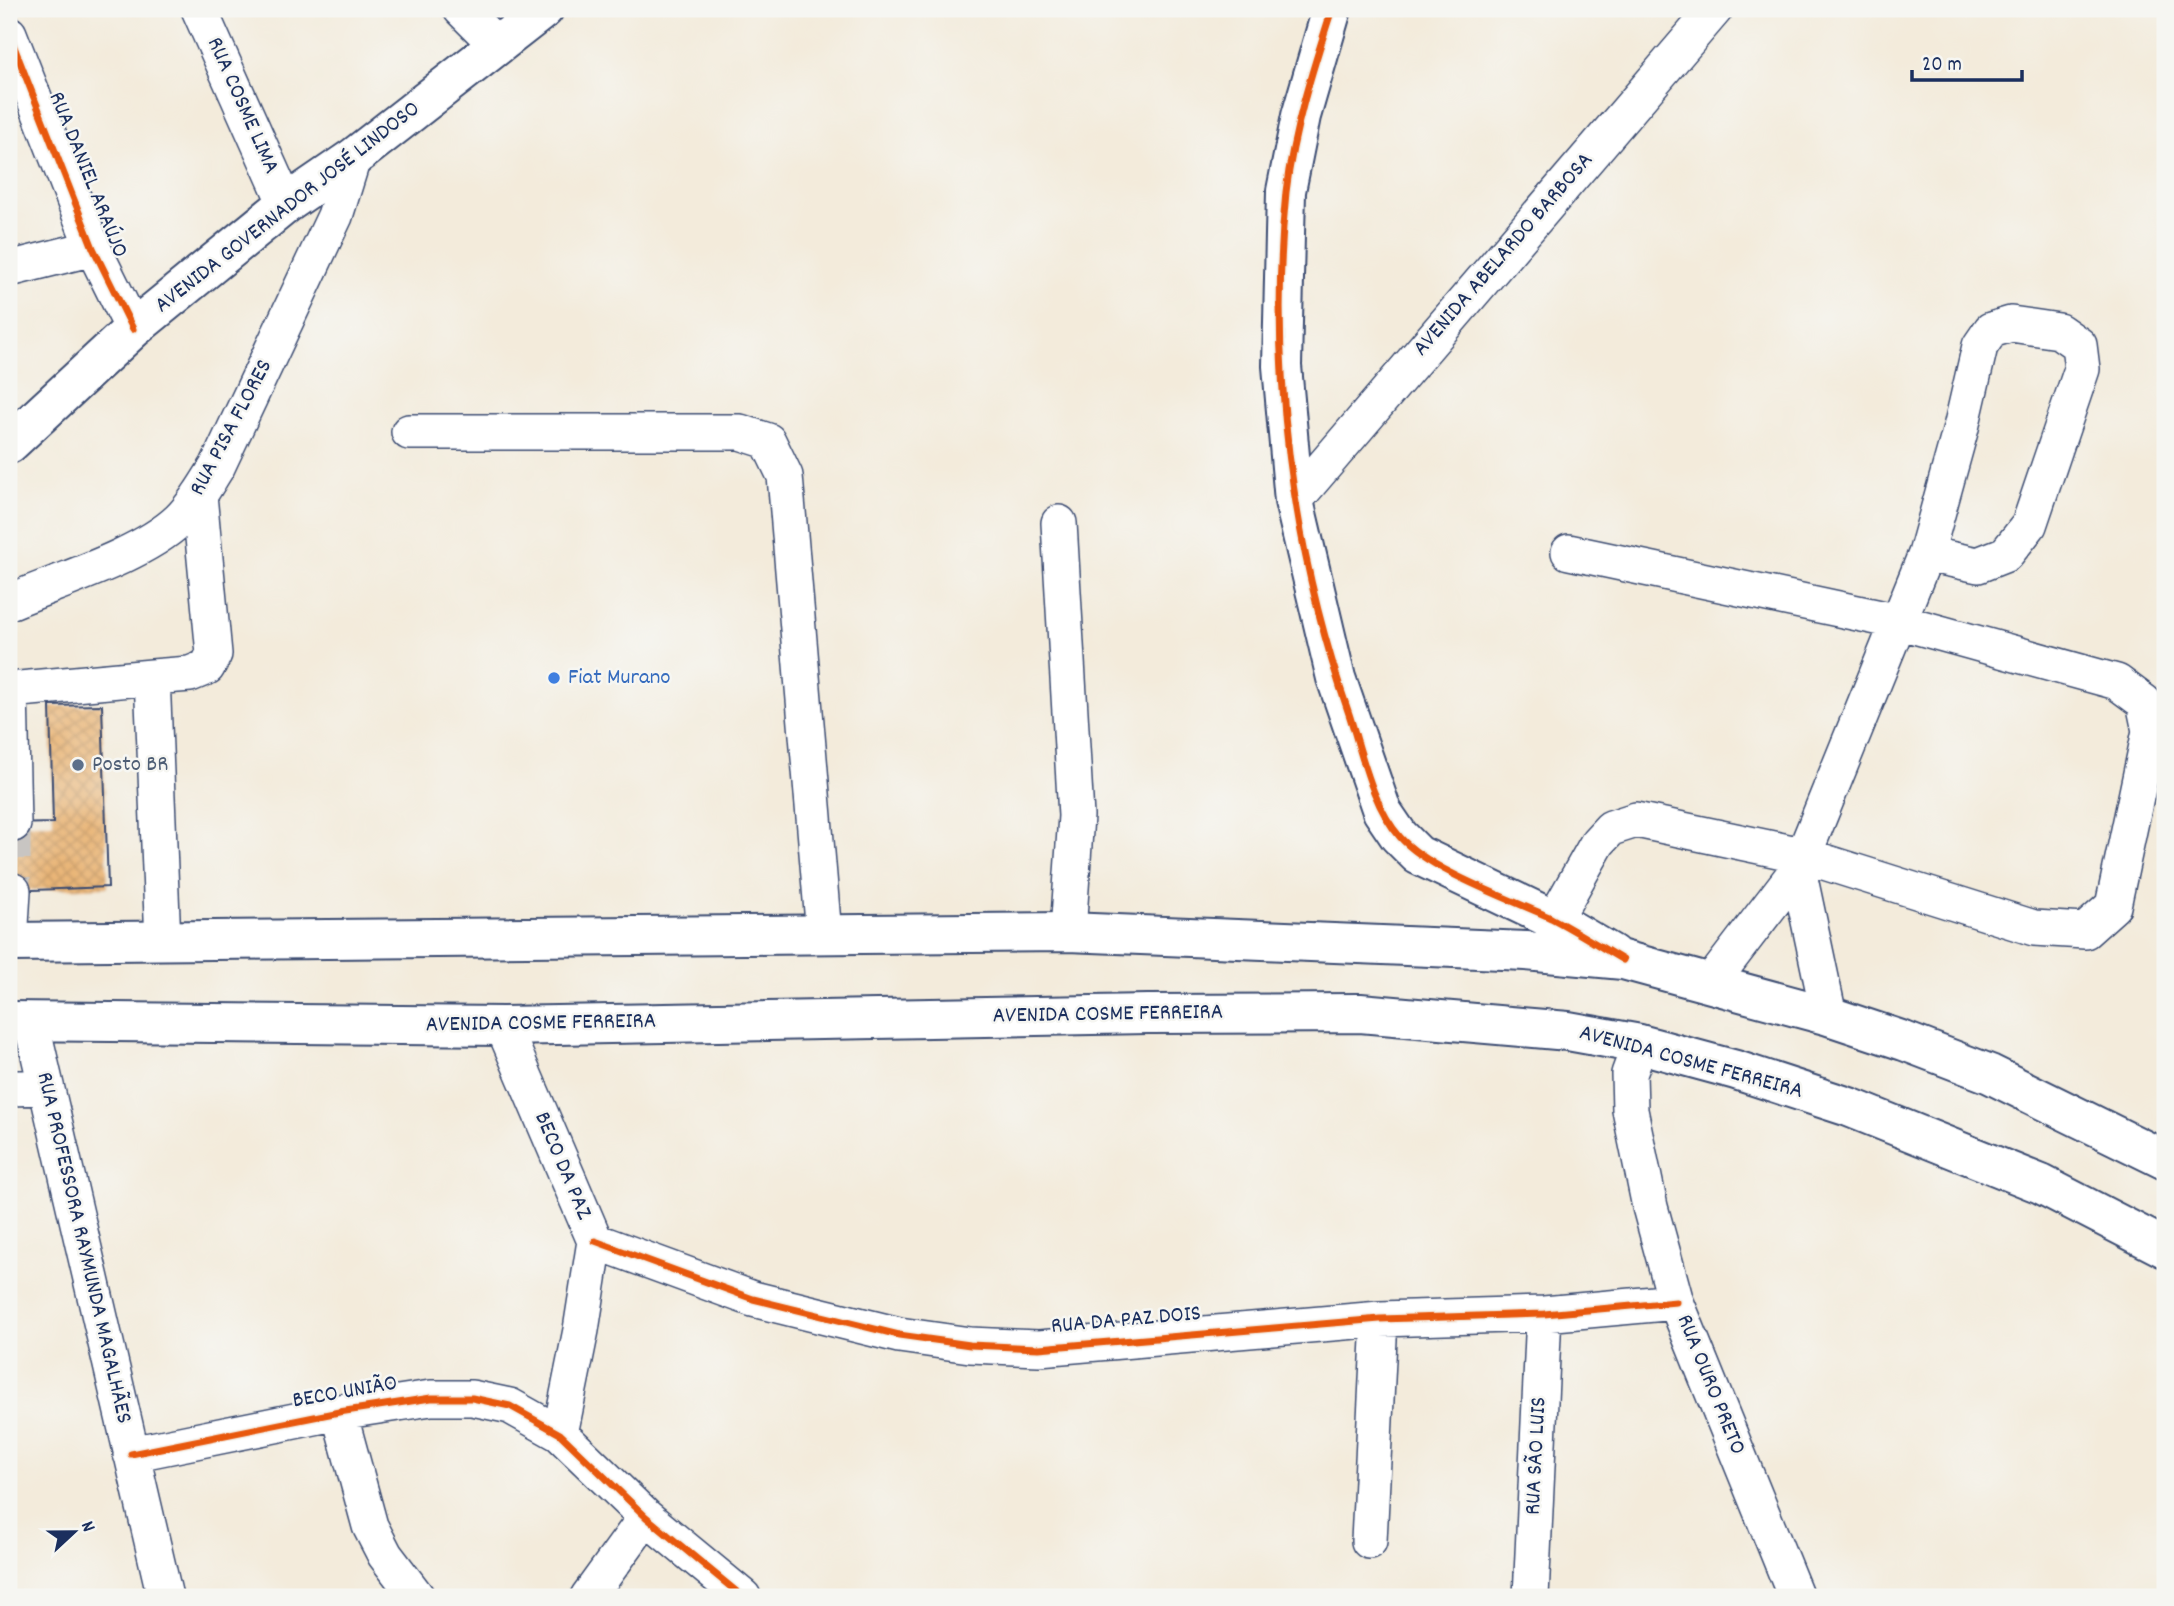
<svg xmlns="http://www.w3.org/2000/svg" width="2174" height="1606" font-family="Dekko,sans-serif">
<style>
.building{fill:url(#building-cross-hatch)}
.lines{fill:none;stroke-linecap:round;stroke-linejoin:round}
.minor-tunnel{stroke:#c8c5c2;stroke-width:35;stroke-dasharray:35 18;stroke-linecap:butt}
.minor-casing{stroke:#3b4b71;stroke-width:38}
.major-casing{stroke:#3b4b71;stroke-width:42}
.minor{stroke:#fff;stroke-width:35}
.major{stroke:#fff;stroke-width:38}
.cycleway-casing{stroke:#f6f6f2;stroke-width:11}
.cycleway{stroke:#e8590c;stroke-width:7}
.shop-dot{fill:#3f7fe0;stroke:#f6f6f2;stroke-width:2.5}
.service-dot{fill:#5c6f8a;stroke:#f6f6f2;stroke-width:2.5}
.labels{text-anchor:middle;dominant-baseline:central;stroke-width:5;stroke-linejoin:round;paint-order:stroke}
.street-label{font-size:23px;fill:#1b2f5e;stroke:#f6f6f2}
.shop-label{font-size:23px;fill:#366cbe;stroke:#f6f6f2;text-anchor:start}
.service-label{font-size:23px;fill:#4e5e75;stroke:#f6f6f2;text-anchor:start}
</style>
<defs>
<pattern id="building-cross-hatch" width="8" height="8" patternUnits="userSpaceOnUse" patternTransform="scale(1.75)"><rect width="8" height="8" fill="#e9b577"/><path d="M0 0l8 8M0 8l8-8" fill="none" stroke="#c79c69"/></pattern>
</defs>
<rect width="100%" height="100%" fill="#f6f6f2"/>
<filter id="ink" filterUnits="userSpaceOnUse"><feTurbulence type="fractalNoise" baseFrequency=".0143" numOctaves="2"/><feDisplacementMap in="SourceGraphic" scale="14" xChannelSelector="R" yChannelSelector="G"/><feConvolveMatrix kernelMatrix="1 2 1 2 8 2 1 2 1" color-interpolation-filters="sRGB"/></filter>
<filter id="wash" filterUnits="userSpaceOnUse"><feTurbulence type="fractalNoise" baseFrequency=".00686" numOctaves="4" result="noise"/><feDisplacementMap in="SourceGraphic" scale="28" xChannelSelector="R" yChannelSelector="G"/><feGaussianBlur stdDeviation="1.57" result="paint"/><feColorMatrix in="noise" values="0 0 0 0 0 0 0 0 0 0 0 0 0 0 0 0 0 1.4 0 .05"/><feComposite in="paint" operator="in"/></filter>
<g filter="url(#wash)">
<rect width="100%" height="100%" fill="#f3ebdb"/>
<g id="blocks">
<!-- building -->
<path class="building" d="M102,705l6,182 -99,4v-67l44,-1 -3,-117z"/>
</g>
</g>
<g filter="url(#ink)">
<use href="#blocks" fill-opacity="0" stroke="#3b4b71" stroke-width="2"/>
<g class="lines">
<!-- minor-tunnel -->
<path class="minor-tunnel" d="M13,824v67"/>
<!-- minor casing -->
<g class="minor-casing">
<path id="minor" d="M199,9l87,195
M461,9l36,36
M9,34l84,214 40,81
M9,269l84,-21
M409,432h331l28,9 17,35 39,459
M1294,501l421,-492
M1059,523l17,293 -8,116
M9,602c49,-21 132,-46 170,-82 16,-15 27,-36 38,-53l118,-251 18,-58
M152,677l38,-3 17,-7 7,-13 -15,-159
M9,690l143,-13 11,264
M10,690l3,134
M1798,869l31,147
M1554,920l44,-78 13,-14 25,-8 166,35 232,73 51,3 28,-25 37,-175 -6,-29 -27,-20 -217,-60 -331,-70
M10,942l3,-51
M1710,984l88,-115 128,-315 35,-126 19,-82 11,-16 20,-6 48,7 20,14 3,24 -53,156 -23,29 -28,11 -52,-11
M31,1021l134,576
M503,1026l92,215 -14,89 -21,104
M1640,1044l-11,30 1,36 20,97 26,95 120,295
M9,1088l35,-1
M595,1241l158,58 146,36 71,10 69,3 341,-29 164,-5 132,-12
M339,1412l31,114 15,29 32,42
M131,1454l208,-42 92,-14h41l38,8 50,28 86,83 97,80
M1369,1541l11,-222
M588,1597l58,-80
M1531,1597l13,-283"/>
</g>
<!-- major casing -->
<g class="major-casing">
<path id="major" d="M1332,9l-31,107 -15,75 -4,175 12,135 42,177 46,133 17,25 19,19 136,65 58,34
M9,444l124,-115 153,-125 67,-46 191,-149
M9,942l1059,-10 458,19 97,9 206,56 75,25 86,33 175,86
M9,1021l494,5 645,-12 212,-1 208,18 72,13 96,26 113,37 192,77 124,64"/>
</g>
<!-- minor -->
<use href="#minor" class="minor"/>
<!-- major -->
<use href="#major" class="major"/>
<!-- cycleway casing -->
<g class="cycleway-casing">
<path id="cycleway" d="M1332,9c-19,59 -39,121 -46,183 -18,175 6,357 63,522 13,40 23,91 51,123 30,34 108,61 151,81 25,13 48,28 72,42
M9,34l84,214 40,81
M595,1241l158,58 146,36 71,10 69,3 341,-29 164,-5 132,-12
M131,1454l208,-42 92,-14h41l38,8 50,28 86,83 97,80"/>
</g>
<!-- cycleway -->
<use href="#cycleway" class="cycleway"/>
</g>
</g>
<!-- markers -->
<circle class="shop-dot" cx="554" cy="678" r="7"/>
<circle class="service-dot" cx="78" cy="765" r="7"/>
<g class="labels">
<!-- street labels -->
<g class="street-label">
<text transform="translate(242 106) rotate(66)">RUA COSME LIMA</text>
<text transform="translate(87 175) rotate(68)">RUA DANIEL ARAÚJO</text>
<text transform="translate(288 208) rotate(-38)">AVENIDA GOVERNADOR JOSÉ LINDOSO</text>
<text transform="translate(1504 255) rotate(-49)">AVENIDA ABELARDO BARBOSA</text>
<text transform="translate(232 428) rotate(-62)">RUA PISA FLORES</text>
<text transform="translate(1108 1015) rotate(-1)">AVENIDA COSME FERREIRA</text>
<text transform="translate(541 1024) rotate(-1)">AVENIDA COSME FERREIRA</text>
<text transform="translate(1691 1063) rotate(15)">AVENIDA COSME FERREIRA</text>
<text transform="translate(562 1166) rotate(67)">BECO DA PAZ</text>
<text transform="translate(83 1248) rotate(77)">RUA PROFESSORA RAYMUNDA MAGALHÃES</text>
<text transform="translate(1126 1321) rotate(-5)">RUA DA PAZ DOIS</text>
<text transform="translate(1710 1385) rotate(68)">RUA OURO PRETO</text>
<text transform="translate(345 1393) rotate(-10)">BECO UNIÃO</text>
<text transform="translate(1537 1456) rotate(-87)">RUA SÃO LUIS</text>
</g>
<!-- shop labels -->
<g class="shop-label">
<text x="568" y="678">Fiat Murano</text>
</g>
<!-- service labels -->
<g class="service-label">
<text x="92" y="765">Posto BR</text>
</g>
</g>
<!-- margin -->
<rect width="2174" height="1606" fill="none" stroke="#f6f6f2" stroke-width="35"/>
<!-- north arrow -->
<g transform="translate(74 1532) rotate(68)" stroke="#f6f6f2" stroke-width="5" paint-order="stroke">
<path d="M0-5L12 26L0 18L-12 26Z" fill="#1b2f5e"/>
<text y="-10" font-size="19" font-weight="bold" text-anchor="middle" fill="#1b2f5e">N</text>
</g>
<!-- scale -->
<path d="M1912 70v10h110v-10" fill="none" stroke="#1b2f5e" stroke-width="3.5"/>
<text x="1922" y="70" font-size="21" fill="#1b2f5e" stroke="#f6f6f2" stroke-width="5" paint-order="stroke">20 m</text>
</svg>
